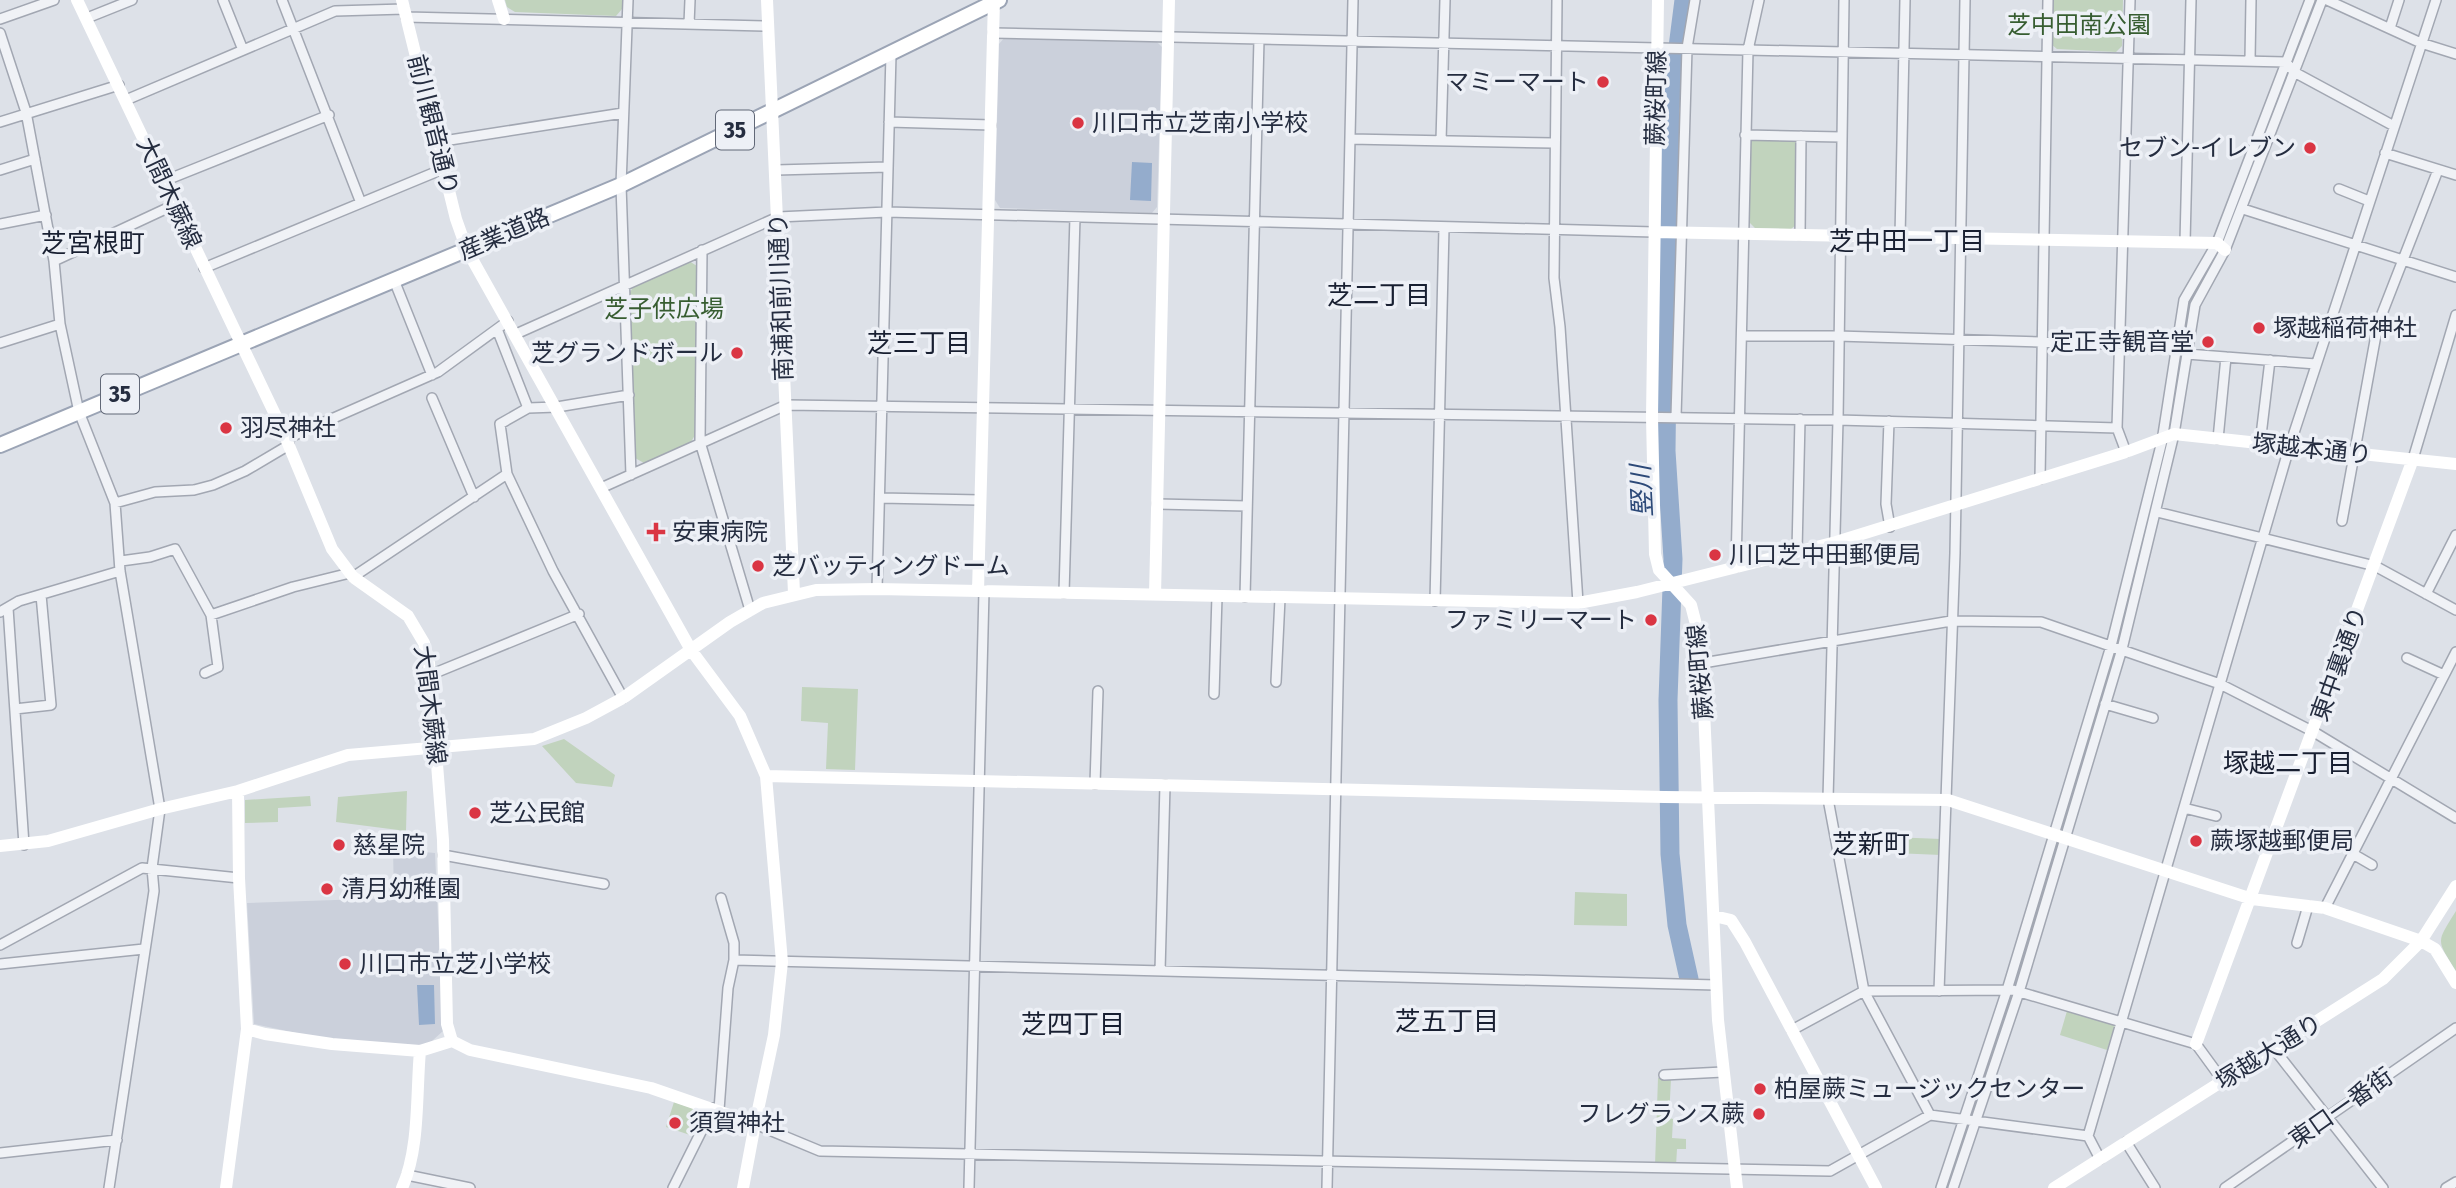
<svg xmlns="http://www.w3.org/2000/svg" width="2456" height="1188" font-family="'Fira Sans Condensed','Noto Sans JP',sans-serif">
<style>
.built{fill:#cbd0db}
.green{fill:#c1d3bd}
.water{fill:#94accc}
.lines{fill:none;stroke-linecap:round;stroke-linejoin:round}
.river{stroke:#94accc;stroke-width:19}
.street-casing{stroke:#a2a7b2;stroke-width:12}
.primary-casing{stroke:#9ba4b5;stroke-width:18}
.street{stroke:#f0f2f6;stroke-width:9}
.secondary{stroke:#fff;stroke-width:12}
.primary{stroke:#fff;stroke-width:14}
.poi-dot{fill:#da3543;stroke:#edf0f6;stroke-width:2.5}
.labels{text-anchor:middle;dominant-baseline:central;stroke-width:7;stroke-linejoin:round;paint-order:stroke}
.shield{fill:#edf0f6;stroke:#616877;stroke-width:2}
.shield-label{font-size:23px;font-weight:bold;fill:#252d40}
.park-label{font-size:24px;fill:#375d31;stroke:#edf0f6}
.poi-label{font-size:24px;fill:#252d40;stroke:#edf0f6;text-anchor:start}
.street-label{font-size:24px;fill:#252d40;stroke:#edf0f6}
.neighbourhood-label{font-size:26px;fill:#181f31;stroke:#edf0f6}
.water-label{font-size:26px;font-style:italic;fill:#2c4978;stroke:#edf0f6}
</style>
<rect width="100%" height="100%" fill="#dde1e8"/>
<!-- built -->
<path class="built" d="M1005,37l151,4 6,6 -5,160 -5,6 -152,-5 -5,-8 4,-156z
M393,849l42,4 8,178 -11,10 -14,7 -84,-7 -80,-17 -7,-121 147,-5z"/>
<!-- green -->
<path class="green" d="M505,0h117v9l-6,7 -101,-4 -8,-5z
M2052,0h71l-1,46 -6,6 -59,-3 -6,-5z
M1753,139l42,2 2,4 -1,80 -5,4 -36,-1 -7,-7 2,-79z
M689,261l8,5 -2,169 -4,7 -47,21 -9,-5 -5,-166 4,-6z
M802,687l56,2 -3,81 -29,-1 2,-46 -27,-2z
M564,739l51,36 -3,12 -36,-4 -34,-37z
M407,791l-1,40 -70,-9 2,-25z
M310,796l1,10 -33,2v14l-33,1v-23z
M1891,837l50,2v16l-47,-2z
M1575,892l52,2v32l-53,-1z
M2456,911v60c-20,-32 -20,-28 0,-60z
M2067,1011l48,14 -8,25 -47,-15z
M1658,1078l13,1 -2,39 4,1 -1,19 14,1v10h-9l-1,17 -21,-1z
M674,1102l33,11 -11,24 -30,-10z"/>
<!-- water -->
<path class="water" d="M1132,162l20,1 -1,38 -21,-1z
M417,985h17l1,39 -16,1z"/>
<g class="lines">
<!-- river -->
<path class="river" d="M1684,0l-14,110 -4,341 7,108 -5,141 2,154 7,71 12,54"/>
<!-- street casing -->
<g class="street-casing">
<path id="street" d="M223,0l20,50
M282,0l79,203
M628,0l-7,185 10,290
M1557,0l-3,278 6,49 18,276
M1844,0l-6,420 -10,379 36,192 66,124
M2327,0l94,43 35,11
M406,17l362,9
M87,18l45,-18
M0,19l54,-19
M689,24l1,-24
M2390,28l9,-28
M0,33l26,79 28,149 6,63 19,88 36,91 5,68 40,238 -8,59 2,23 -45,297
M993,33l1293,29 8,10 100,54
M2250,60l1,-60
M126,100l209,-89 69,-2
M0,122l119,-37
M889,122l102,3
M1745,135l96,2
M1350,139l203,4
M1441,141l4,-141
M437,142l186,-29
M2385,153l71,22
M0,170l35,-11
M776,170l112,-3
M164,181l165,-66
M2339,189l30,12
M2243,209l213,68
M0,224l46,-9
M1800,235l1,-99
M1900,237l5,-237
M2185,242l6,-242
M702,250l-2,192 50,168
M54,261l120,-56
M204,268l239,-99
M394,280l38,95
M497,329l31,79
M516,334l262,-117 109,-5 767,20
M1743,336h94l340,10
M0,343l60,-19
M2187,354l129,10
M432,398l42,99
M1676,417l11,-369 8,-48
M1889,421l-3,83 4,23
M2117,428l13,-428
M286,439l152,-67 70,-51
M2218,439l8,-82
M2260,444l10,-84
M2413,459l43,-144
M2040,479l8,-479
M601,488l185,-83 1052,15 279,8 9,24
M880,498l100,2
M115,503l40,-11 39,-2 19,-5 32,-14 44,-26
M1157,504l90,2
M2157,512l218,54 81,44
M2342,521l36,-197 60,-154
M1797,551l3,-132
M121,561l29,-4 25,-8 36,66 7,52 -13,6
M1736,567l12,-517 11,-50
M353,577l154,-103
M877,589l14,-535
M1064,593l11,-376
M2426,594l30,-59
M1245,597l14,-558
M1435,601l9,-373
M8,608l16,237
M0,612l19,-11 101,-30
M211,615l82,-28 57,-14
M2407,658l37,17
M1703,663l248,-42 90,1 179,62 94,48 142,86
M430,675l149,-61
M1276,682l4,-84
M1214,694l3,-98
M623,698l-70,-127 -46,-97 -7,-50 28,-16 29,-1 72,-12
M2105,704l48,14
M15,709l36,-4 -10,-110
M1095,784l3,-93
M2184,808l32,8
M2353,854l19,11
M443,855l161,29
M2325,908l131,-256
M2297,943l11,-37
M0,945l142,-77 97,10
M734,960l982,25
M0,964l144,-15
M1160,971l5,-186
M1939,991l16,-438 10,-553
M1792,1030l72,-39 149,-1 183,54 27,37
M2274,1049l109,139
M1664,1075l59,-3
M719,1110l9,-122 6,-28v-17l-13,-45
M755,1124l65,27 1010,20 100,-56 158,21 12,23
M2088,1136l201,-688 147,-448
M2126,1142l29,46
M0,1153l117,-13
M407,1175l63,13
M673,1188l40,-80
M969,1188l15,-597
M1327,1188l26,-1188
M1941,1188l66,-198 104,-344 51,-205 22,-141 33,-57 93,-243
M1953,1188l66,-196 103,-343 52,-215 21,-129 30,-55 97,-250
M2225,1188l231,-160
M2446,1188l10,-6"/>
</g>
<!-- primary casing -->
<g class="primary-casing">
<path id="primary" d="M0,445l621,-260 378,-185"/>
</g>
<!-- street -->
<use href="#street" class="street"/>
<!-- secondary -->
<path class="secondary" d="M77,0l205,429 50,120 21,28 55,39 16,27 5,20 14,177 4,184 5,17 18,9 181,38 104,36 -12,64
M402,0l54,219 11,31 224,400 49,66 26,60 16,186 -8,73 -19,89
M498,0l6,19
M767,0l27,593
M1658,0l-6,417 3,137 4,16 32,35 10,39 17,376 19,168
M1654,232l563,11 8,7
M978,591l16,-591
M1155,595l14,-595
M766,776l898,21 284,3 304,99 73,9 96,33 14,8 21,34
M0,846l48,-5 112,-32 78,-18 110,-36 186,-16 52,-21 37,-20 107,-76 33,-19 53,-13 61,-1 701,14 59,-11 199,-50 290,-90 48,-18 282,30
M1714,916l17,4 14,22 131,246
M247,1029l18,5 67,10 88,7 32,-10
M2196,1044l217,-585
M226,1188l21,-159 -8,-151 -1,-87
M402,1188c18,-40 14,-94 18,-137
M2054,1188l329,-209 38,-38 35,-55"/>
<!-- primary -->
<use href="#primary" class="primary"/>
</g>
<!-- markers -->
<g class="poi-dot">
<circle cx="1603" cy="82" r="7"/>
<circle cx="1078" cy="123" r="7"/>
<circle cx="2310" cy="148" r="7"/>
<circle cx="2259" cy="328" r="7"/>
<circle cx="2208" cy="342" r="7"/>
<circle cx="737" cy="353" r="7"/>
<circle cx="226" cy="428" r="7"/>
<path d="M652.5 521.5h7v7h7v7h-7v7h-7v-7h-7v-7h7z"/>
<circle cx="1715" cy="555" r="7"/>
<circle cx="758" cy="566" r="7"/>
<circle cx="1651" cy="620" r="7"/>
<circle cx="475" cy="813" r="7"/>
<circle cx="2196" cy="841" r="7"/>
<circle cx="339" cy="845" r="7"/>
<circle cx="327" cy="889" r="7"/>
<circle cx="345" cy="964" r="7"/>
<circle cx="1760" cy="1089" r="7"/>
<circle cx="1759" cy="1114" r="7"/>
<circle cx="675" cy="1123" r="7"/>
</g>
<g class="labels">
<!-- shield labels -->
<g class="shield">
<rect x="716" y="110.5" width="38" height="39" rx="5"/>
<rect x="101" y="374.5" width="38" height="39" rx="5"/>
</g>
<g class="shield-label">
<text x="735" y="130">35</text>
<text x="120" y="394">35</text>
</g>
<!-- park labels -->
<g class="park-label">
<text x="2079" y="25">芝中田南公園</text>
<text x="664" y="309">芝子供広場</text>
</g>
<!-- poi labels -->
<g class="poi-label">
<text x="1589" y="82" text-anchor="end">マミーマート</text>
<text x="1092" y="123">川口市立芝南小学校</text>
<text x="2296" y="148" text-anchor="end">セブン-イレブン</text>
<text x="2273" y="328">塚越稲荷神社</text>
<text x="2194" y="342" text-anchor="end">定正寺観音堂</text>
<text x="723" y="353" text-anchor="end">芝グランドボール</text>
<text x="240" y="428">羽尽神社</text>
<text x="672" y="532">安東病院</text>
<text x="1729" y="555">川口芝中田郵便局</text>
<text x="772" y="566">芝バッティングドーム</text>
<text x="1637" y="620" text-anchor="end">ファミリーマート</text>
<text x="489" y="813">芝公民館</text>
<text x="2210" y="841">蕨塚越郵便局</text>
<text x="353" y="845">慈星院</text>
<text x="341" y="889">清月幼稚園</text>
<text x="359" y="964">川口市立芝小学校</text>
<text x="1774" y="1089">柏屋蕨ミュージックセンター</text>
<text x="1745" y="1114" text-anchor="end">フレグランス蕨</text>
<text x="689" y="1123">須賀神社</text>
</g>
<!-- street labels -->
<g class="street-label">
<text transform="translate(1656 98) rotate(-89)">蕨桜町線</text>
<text transform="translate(433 125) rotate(76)">前川観音通り</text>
<text transform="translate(169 193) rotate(65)">大間木蕨線</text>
<text transform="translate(504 234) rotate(-23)">産業道路</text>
<text transform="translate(781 297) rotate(-92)">南浦和前川通り</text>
<text transform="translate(2312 449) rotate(6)">塚越本通り</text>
<text transform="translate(2339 664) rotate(-70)">東中裏通り</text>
<text transform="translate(1700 672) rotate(-95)">蕨桜町線</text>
<text transform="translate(430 705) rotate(83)">大間木蕨線</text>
<text transform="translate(2269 1052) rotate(-32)">塚越大通り</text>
<text transform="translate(2341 1108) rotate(-35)">東口一番街</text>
</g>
<!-- neighbourhood labels -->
<g class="neighbourhood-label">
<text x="1907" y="241">芝中田一丁目</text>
<text x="93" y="243">芝宮根町</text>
<text x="1379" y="295">芝二丁目</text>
<text x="919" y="343">芝三丁目</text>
<text x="2288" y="763">塚越二丁目</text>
<text x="1871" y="844">芝新町</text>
<text x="1447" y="1021">芝五丁目</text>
<text x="1073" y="1024">芝四丁目</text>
</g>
<!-- water labels -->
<g class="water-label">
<text transform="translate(1642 491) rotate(-93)">竪川</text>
</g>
</g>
</svg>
